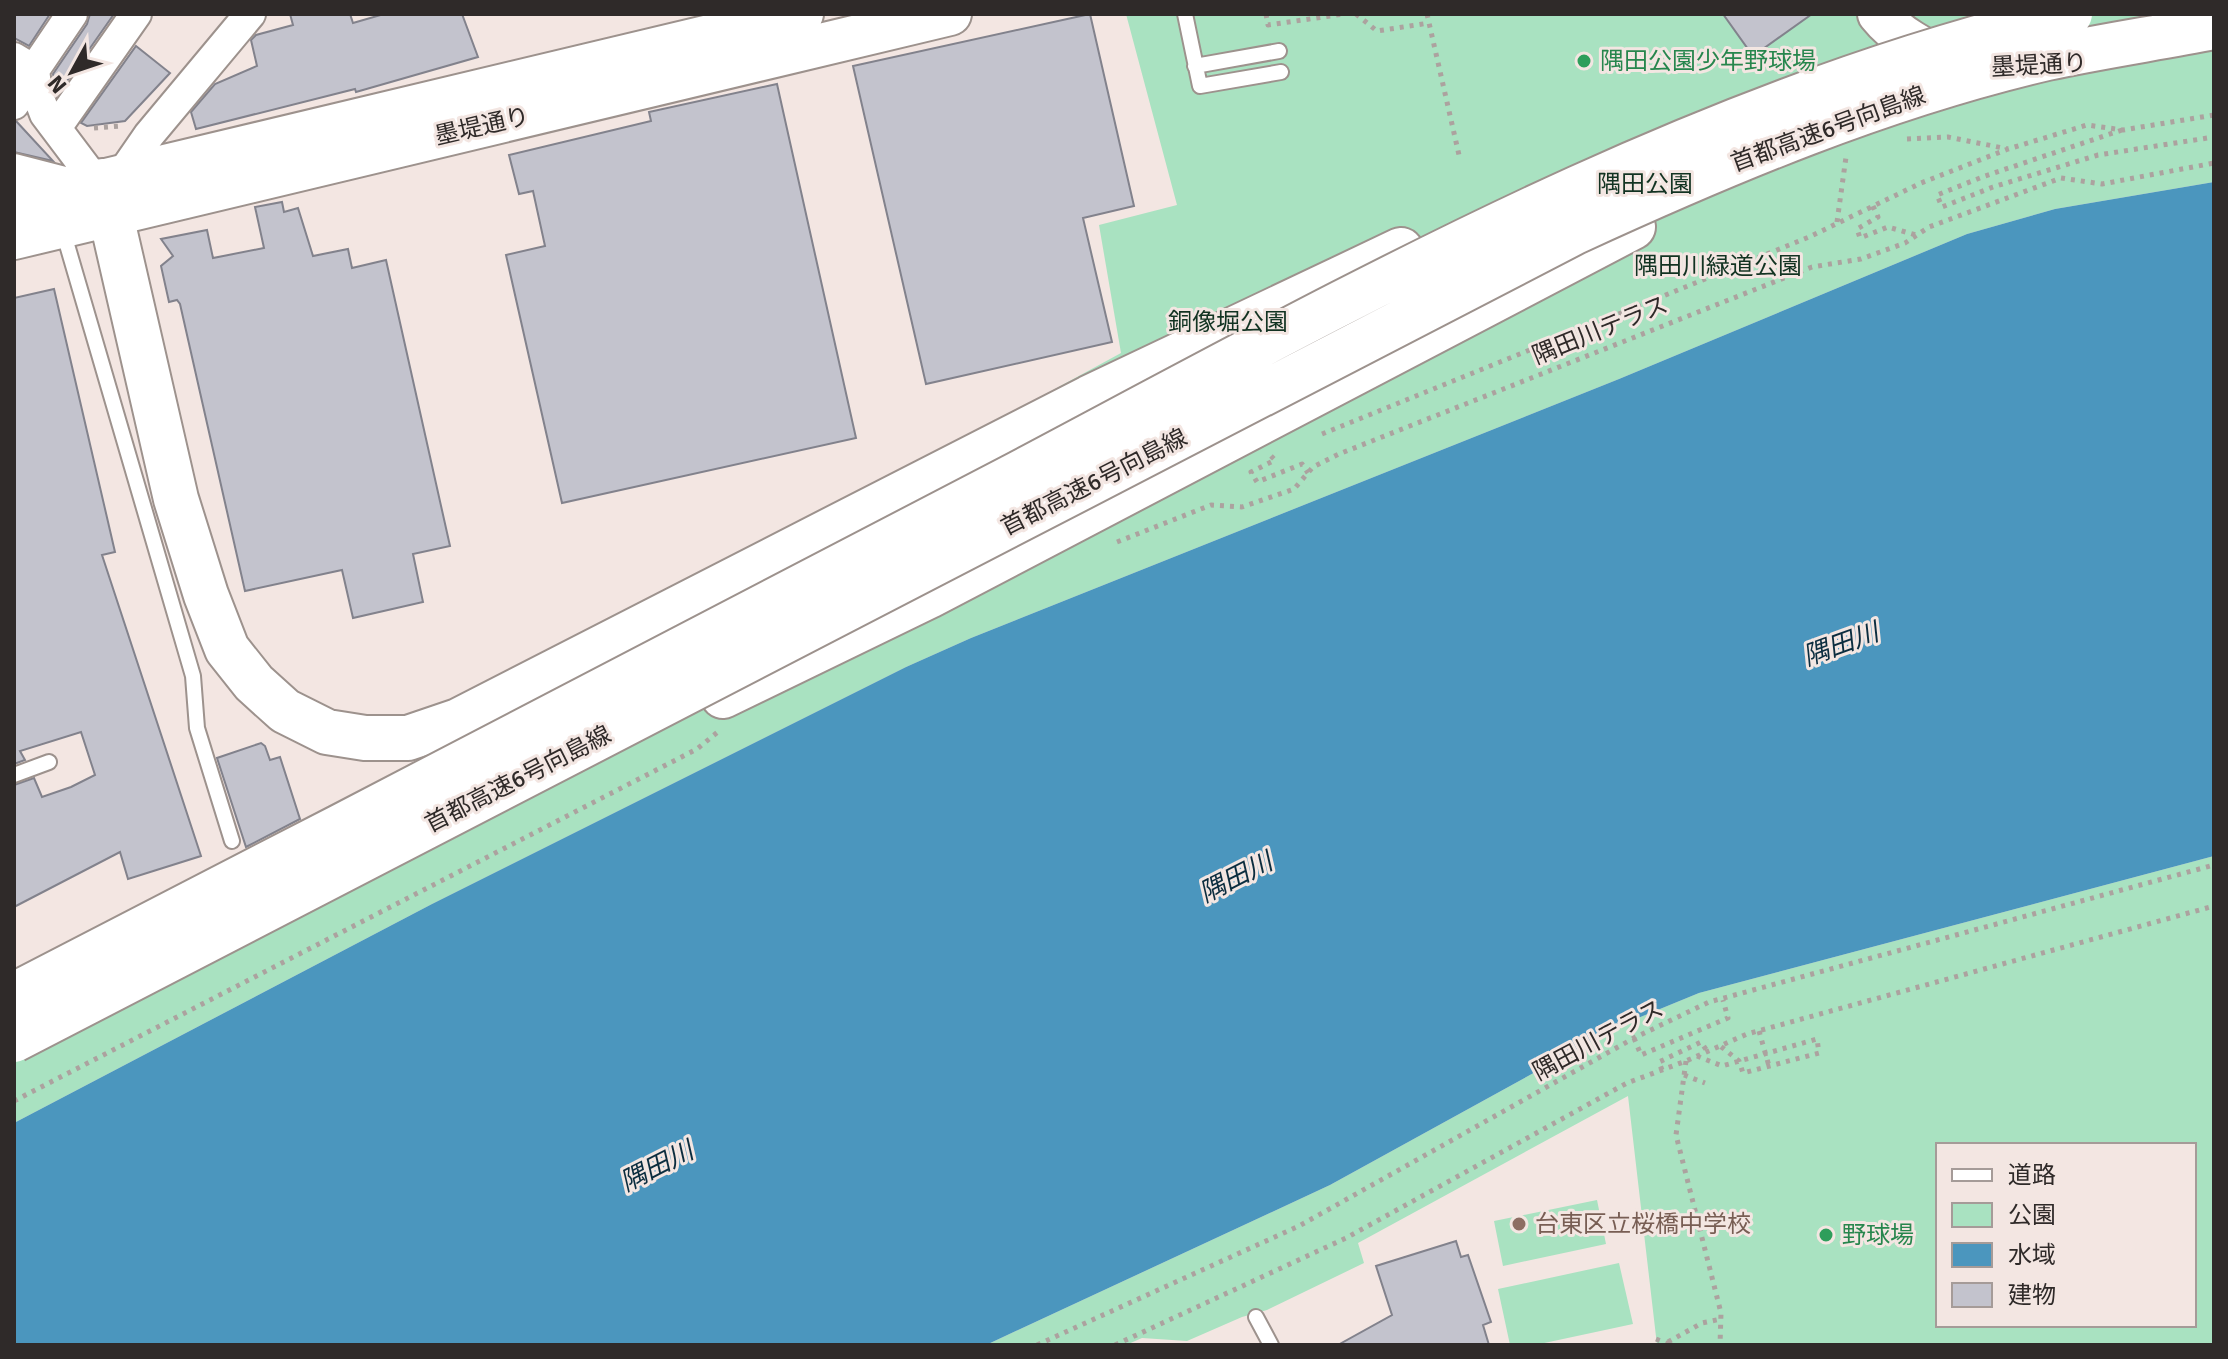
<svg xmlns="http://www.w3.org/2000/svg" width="2228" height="1359" font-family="Signika,'Noto Sans JP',sans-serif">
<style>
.green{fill:#a9e2c1;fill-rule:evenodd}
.water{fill:#4b96be}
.building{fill:#c3c3cd;stroke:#82828c;stroke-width:2}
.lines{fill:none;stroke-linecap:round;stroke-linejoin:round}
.service-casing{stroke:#9d928d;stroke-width:18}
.minor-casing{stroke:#9d928d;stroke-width:34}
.secondary-casing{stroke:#9d928d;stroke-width:46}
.motorway-casing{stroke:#9d928d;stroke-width:48}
.path{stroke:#aca29f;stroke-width:5;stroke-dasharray:4 6;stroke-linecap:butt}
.service{stroke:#fff;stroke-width:14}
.minor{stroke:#fff;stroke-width:30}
.secondary{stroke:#fff;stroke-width:42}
.motorway{stroke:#fff;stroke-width:44}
.motorway-bridge-casing{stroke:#9d928d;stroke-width:48;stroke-linecap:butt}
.motorway-bridge{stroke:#fff;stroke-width:44}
.leisure-dot{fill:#2e9e5b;stroke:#f3e6e2;stroke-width:3}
.education-dot{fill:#8d6e63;stroke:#f3e6e2;stroke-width:3}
.labels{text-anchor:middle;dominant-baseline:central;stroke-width:6;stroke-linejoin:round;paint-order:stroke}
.leisure-label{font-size:24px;fill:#27864d;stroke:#f3e6e2;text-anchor:start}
.street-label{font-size:24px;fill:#2f2a29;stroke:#f3e6e2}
.park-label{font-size:24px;fill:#123322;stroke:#f3e6e2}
.education-label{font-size:24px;fill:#785e54;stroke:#f3e6e2;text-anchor:start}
.water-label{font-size:26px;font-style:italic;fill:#0b2d3f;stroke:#f3e6e2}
</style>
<rect width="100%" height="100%" fill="#f3e6e2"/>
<!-- green -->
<path class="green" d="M1126,14h1088v168l-159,27 -88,25 -348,145 -648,259 -65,29 -474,237 -418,219v-99l448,-230 -35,-62 694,-379 -22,-128 78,-20z
M2214,856v489h-557l-29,-249 -270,147 6,20 -97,47 -25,7 -55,24 -45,-3 -16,7h-140l344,-160 291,-160 78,-32zM1938,1145h256v180h-256z
M1597,1200l9,44 -103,22 -9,-45z
M1619,1263l14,61 -98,21h-25l-12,-56z"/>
<!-- water -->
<path class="water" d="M2214,182v674l-515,137 -78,32 -291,160 -344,160h-972v-222l418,-219 474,-237 65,-29 648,-259 348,-145 88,-25z"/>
<!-- building -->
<path class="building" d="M14,14h36l-21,32 -15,-8z
M90,14h24l-57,81 -4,-21 34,-50z
M290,14h60l3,9 31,-9h78l16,43 -122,35 -1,-3 -159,40 -5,-17 24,-28 42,-18 -6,-26 5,-5 37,-10z
M1090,14l44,192 -51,12 29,124 -186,42 -73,-318z
M1723,14h89l-59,42z
M136,46l34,27 -45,48 -38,5 -6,-3z
M777,84l79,354 -294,65 -56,-248 39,-9 -12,-55 -14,3 -10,-39 142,-34 -2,-9z
M16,121l37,40 -39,-9v-30z
M282,202l2,10 14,-4 15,48 35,-7 4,19 34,-8 64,286 -37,8 10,48 -70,16 -11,-48 -97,21 -65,-287 -3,-4 -8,2 -8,-36 12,-10 -12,-17 46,-9 6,28 51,-10 -9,-41z
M54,289l61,263 -13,3 99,301 -73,23 -8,-27 -106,55v-122l20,-7 8,19 29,-10 24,-12 -14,-43 -61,19 5,9 -11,4v-466z
M261,743l4,3 5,14 10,-3 20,62 -54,28 -29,-89z
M1456,1241l5,16 7,-2 23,67 -8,3 6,20h-151l54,-30 -16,-49z"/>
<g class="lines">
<!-- service casing -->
<g class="service-casing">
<path id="service" d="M1185,14l15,72 81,-14
M1195,66l84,-15
M63,231l130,445 4,52 35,113
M14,775l35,-13
M1256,1317l15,28"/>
</g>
<!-- minor casing -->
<g class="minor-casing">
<path id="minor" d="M14,58l20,12 3,23 8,21 52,69
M14,104l20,-34 38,-56
M56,128l80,-114
M14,169l62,16
M120,177l29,-42 101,-121"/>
</g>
<!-- secondary casing -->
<g class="secondary-casing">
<path id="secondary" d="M1879,14c20,25 48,37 77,51
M14,202l788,-188
M14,238l936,-224"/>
</g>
<!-- motorway casing -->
<g class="motorway-casing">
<path id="motorway" d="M103,181l73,318 30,96 21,54 27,34 31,28 42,21 38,6h43l50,-17 631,-323 312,-148
M723,696l206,-100 704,-369"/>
</g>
<!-- path -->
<path class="path" d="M1266,14l2,11 76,-11
M1356,14l21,17 52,-8
M1427,14l32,141
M94,128l26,-2
M2122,130l-137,46 -48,19 5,12 51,-20 105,-32 116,-18
M1907,139l41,-2 60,12
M1873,206l5,11 -21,12 3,9 28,-11 28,8
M1837,222l9,-65
M1322,434l487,-197 112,-54 87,-34 79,-24 36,5 91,-15
M1271,456l4,4 -24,12 6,10 45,-18 6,9
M1117,542l94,-37 31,2 52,-18 19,-22 26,-13 473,-187 49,-8 44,-16 24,-16 132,-49 41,6 112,-21
M1759,1031l10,35
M1634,1038l7,17 87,-37 -5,-18
M1697,1056l25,10 95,-27 2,14 -76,20 -4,-12 -20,-16
M1686,1061l-10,74 45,178 -1,32
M1662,1070l-3,-8 42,-20 6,9
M1684,1075l21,8
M14,1101l683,-352 22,-18
M1656,1339l15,6
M1668,1342l34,-19 19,-4
M1037,1345l262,-119 335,-188 75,-36 505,-137
M1115,1345l231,-107 281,-155 59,-22 61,-27 467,-128"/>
<!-- service -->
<use href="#service" class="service"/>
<!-- minor -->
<use href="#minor" class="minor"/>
<!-- secondary -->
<use href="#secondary" class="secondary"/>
<!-- motorway -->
<use href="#motorway" class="motorway"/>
<!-- motorway-bridge casing -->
<g class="motorway-bridge-casing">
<path id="motorway-bridge" d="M14,995c333,-172 666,-343 998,-518 336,-178 685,-376 1058,-463
M14,1040l1561,-808c152,-70 309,-136 472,-174 55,-12 111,-20 167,-31"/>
</g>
<!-- motorway-bridge -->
<use href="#motorway-bridge" class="motorway-bridge"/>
</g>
<!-- markers -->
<g class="leisure-dot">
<circle cx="1584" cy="61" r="8"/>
<circle cx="1826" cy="1235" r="8"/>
</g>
<circle class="education-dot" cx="1519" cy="1224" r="8"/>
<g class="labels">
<!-- leisure labels -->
<g class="leisure-label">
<text x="1600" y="61">隅田公園少年野球場</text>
<text x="1842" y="1235">野球場</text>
</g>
<!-- street labels -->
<g class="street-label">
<text transform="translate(2039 65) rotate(-3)">墨堤通り</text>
<text transform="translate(482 126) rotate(-13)">墨堤通り</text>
<text transform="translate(1828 129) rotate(-20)">首都高速6号向島線</text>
<text transform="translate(1600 330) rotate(-22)">隅田川テラス</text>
<text transform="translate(1094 482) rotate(-27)">首都高速6号向島線</text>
<text transform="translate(518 779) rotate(-27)">首都高速6号向島線</text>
<text transform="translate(1598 1040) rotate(-28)">隅田川テラス</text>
</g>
<!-- park labels -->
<g class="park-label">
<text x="1645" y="184">隅田公園</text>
<text x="1718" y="266">隅田川緑道公園</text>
<text x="1228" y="322">銅像堀公園</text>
</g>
<!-- education labels -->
<g class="education-label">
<text x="1535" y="1224">台東区立桜橋中学校</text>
</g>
<!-- water labels -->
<g class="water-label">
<text transform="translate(1841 645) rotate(-20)">隅田川</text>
<text transform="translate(1236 878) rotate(-27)">隅田川</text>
<text transform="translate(657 1167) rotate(-27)">隅田川</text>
</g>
</g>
<!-- border -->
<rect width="2228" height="1359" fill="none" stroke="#2f2a29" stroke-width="32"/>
<!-- legend -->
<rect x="1936" y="1143" width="260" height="184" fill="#f3e6e2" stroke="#a59b98" stroke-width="2"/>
<rect x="1952" y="1169" width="40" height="12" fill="#ffffff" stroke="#a59b98" stroke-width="2"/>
<text x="2008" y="1183" font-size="24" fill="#2f2a29">道路</text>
<rect x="1952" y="1203" width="40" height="24" fill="#a9e2c1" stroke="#a59b98" stroke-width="2"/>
<text x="2008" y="1223" font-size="24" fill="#2f2a29">公園</text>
<rect x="1952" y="1243" width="40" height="24" fill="#4b96be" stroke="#a59b98" stroke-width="2"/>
<text x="2008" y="1263" font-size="24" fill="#2f2a29">水域</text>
<rect x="1952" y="1283" width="40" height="24" fill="#c3c3cd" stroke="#a59b98" stroke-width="2"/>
<text x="2008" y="1303" font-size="24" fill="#2f2a29">建物</text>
<!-- north arrow -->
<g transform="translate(72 72) rotate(230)" stroke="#f3e6e2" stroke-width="6" paint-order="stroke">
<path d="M0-6L14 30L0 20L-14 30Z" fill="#2f2a29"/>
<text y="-12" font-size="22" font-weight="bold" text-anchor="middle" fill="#2f2a29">N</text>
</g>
</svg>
